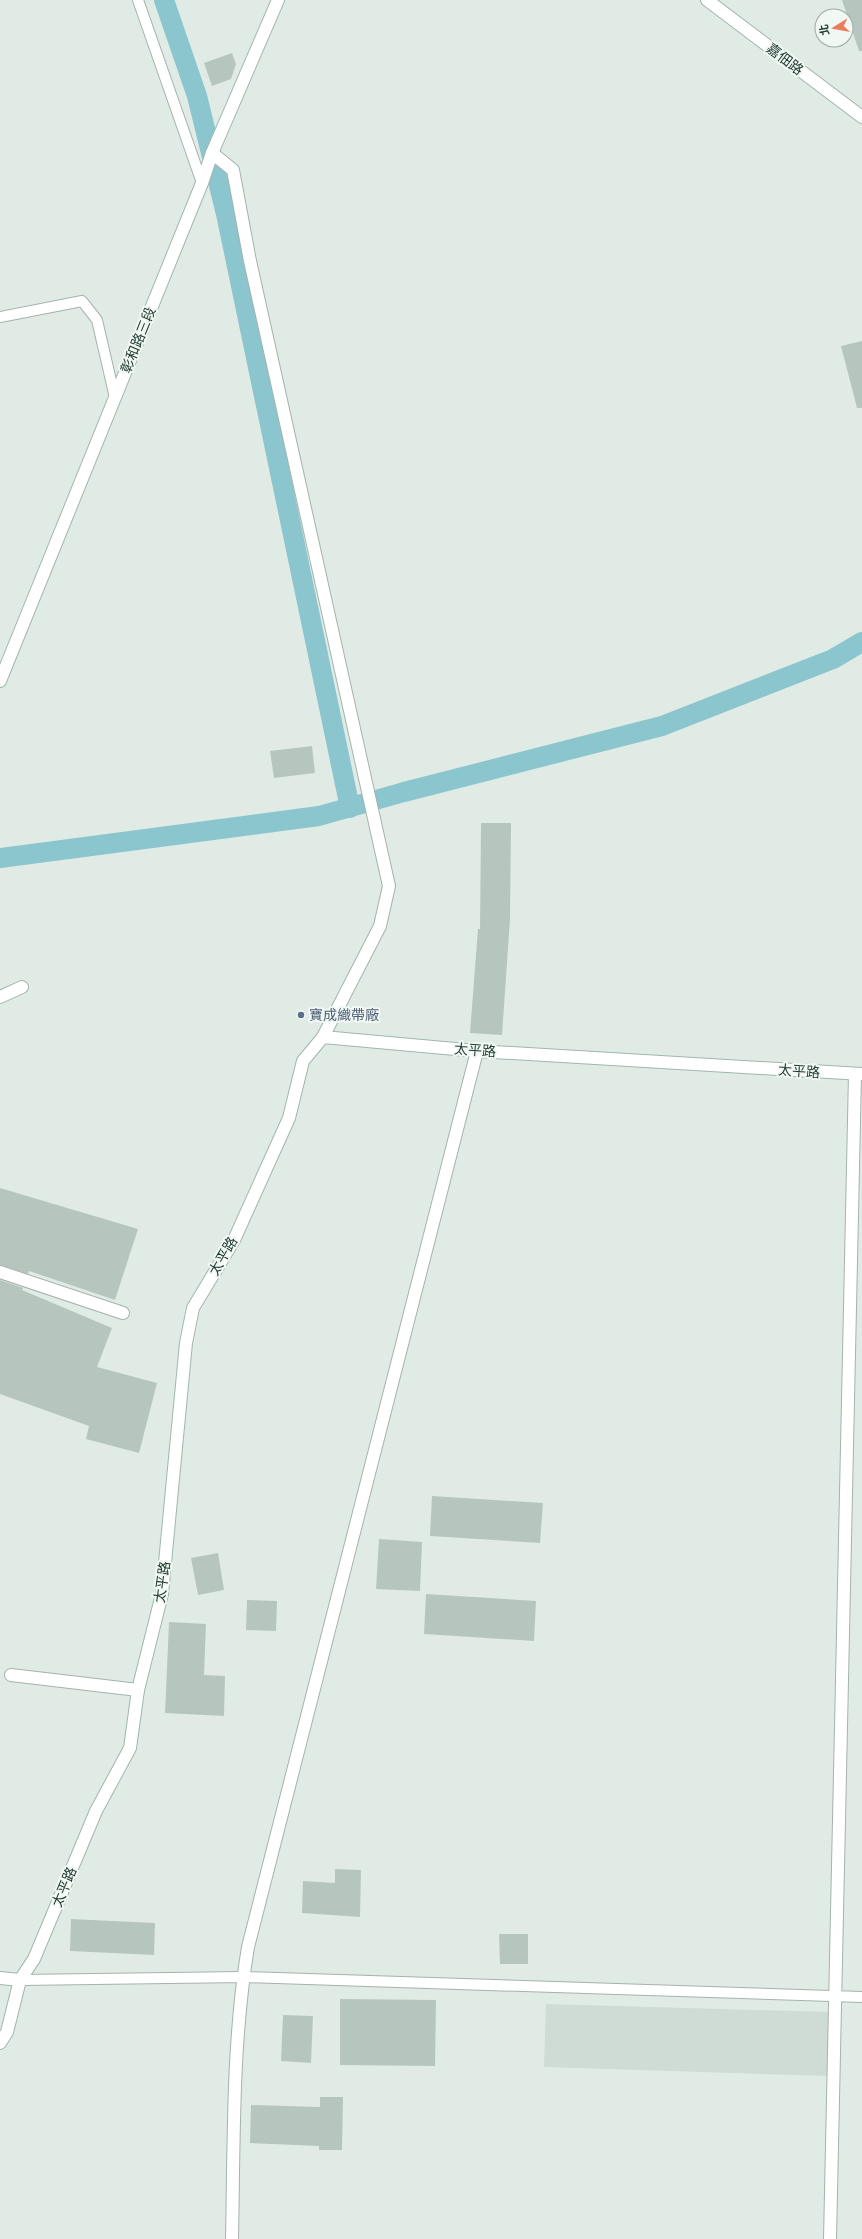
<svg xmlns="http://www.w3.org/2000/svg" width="862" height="2239" font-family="Poppins,'Noto Sans TC',sans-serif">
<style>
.built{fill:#cfdbd5}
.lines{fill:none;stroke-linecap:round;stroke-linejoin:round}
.canal{stroke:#8bc6ce;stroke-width:20}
.building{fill:#b6c6bf}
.lane-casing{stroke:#a4b3ad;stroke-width:12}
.street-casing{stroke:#a4b3ad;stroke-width:14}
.secondary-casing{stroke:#a0b6ae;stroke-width:14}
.lane{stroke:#fff;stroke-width:10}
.street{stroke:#fff;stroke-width:12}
.secondary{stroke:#fff;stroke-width:12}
.service-dot{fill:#5c6f8a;stroke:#f1f8f4;stroke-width:1.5}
.labels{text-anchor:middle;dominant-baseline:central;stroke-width:4;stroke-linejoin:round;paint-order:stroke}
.street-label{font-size:14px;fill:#223b33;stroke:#f1f8f4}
.service-label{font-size:14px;fill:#4e5e75;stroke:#f1f8f4;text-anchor:start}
</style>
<rect width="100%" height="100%" fill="#e1ebe6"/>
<!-- built -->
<path class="built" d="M546,2004l284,8 -2,64 -284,-9z"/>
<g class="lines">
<!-- canal -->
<path class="canal" d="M164,0l33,96 29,118 124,594
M0,858l319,-42 85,-24 258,-66 171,-67 29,-17"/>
</g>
<!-- building -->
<path class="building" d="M842,0h20v51h-3z
M232,53l4,11 -5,15 -19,7 -8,-23z
M862,341v67h-5l-16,-62z
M312,746l3,27 -41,5 -4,-27z
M481,823h30l-1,96 -8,116 -32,-2 8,-104h2z
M0,1188l138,41 -23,71 -86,-29 -1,3 -28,-9z
M0,1280l23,8 -1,2 90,38 -15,39 60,16 -18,70 -53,-14 3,-13 -89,-32z
M432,1496l111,7 -3,40 -110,-7z
M379,1539l43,3 -2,49 -44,-2z
M218,1553l6,37 -26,5 -7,-37z
M426,1594l110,7 -2,40 -110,-7z
M247,1600l30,1 -1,30 -30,-1z
M169,1622l37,2 -2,51 21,1 -1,40 -59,-3z
M335,1869l26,1 -1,47 -58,-4 1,-32 32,2z
M71,1919l84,4 -1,32 -84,-4z
M499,1934h29v30h-28z
M340,1999l96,1 -1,66 -95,-1z
M283,2015l30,1 -2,47 -30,-2z
M320,2097h23l-1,53h-23v-4l-69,-3 1,-38 69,2z"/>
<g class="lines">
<!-- lane casing -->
<g class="lane-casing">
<path id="lane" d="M138,0l64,183
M0,317l82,-16 15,19 18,78
M20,1980l223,-3 619,20"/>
</g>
<!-- street casing -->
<g class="street-casing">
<path id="street" d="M212,153l21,17 17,91 139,625 -9,40 -57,111
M0,997l22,-10
M0,1272l123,41
M11,1675l127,15
M0,1978l20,2
M232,2239c2,-97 0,-196 16,-292l229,-896
M830,2239l25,-1165"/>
</g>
<!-- secondary casing -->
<g class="secondary-casing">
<path id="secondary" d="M707,0l155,117
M0,681l202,-498 10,-30 66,-153
M0,2043l7,-11 13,-52 14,-21 62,-148 34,-63 8,-58 24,-96 24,-251 7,-35 41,-68 55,-122 14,-57 20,-24 154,14 385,23"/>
</g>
<!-- lane -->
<use href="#lane" class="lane"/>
<!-- street -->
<use href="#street" class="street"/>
<!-- secondary -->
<use href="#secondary" class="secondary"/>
</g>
<!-- markers -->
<circle class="service-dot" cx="301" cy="1015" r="4"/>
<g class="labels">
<!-- street labels -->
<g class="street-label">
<text transform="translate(785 59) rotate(37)">嘉佃路</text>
<text transform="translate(138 340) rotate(-68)">彰和路三段</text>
<text transform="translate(475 1050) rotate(4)">太平路</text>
<text transform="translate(799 1071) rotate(4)">太平路</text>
<text transform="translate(223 1256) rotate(-60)">太平路</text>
<text transform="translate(162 1582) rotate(-82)">太平路</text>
<text transform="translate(64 1887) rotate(-67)">太平路</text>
</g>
<!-- service labels -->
<g class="service-label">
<text x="309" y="1015">寶成織帶廠</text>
</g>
</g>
<!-- north arrow -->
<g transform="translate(834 28) rotate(259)"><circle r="19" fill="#f1f8f4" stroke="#9eaca7"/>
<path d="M0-3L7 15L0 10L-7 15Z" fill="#ec7c5e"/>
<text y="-6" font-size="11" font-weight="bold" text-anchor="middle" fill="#223b33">北</text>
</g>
</svg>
